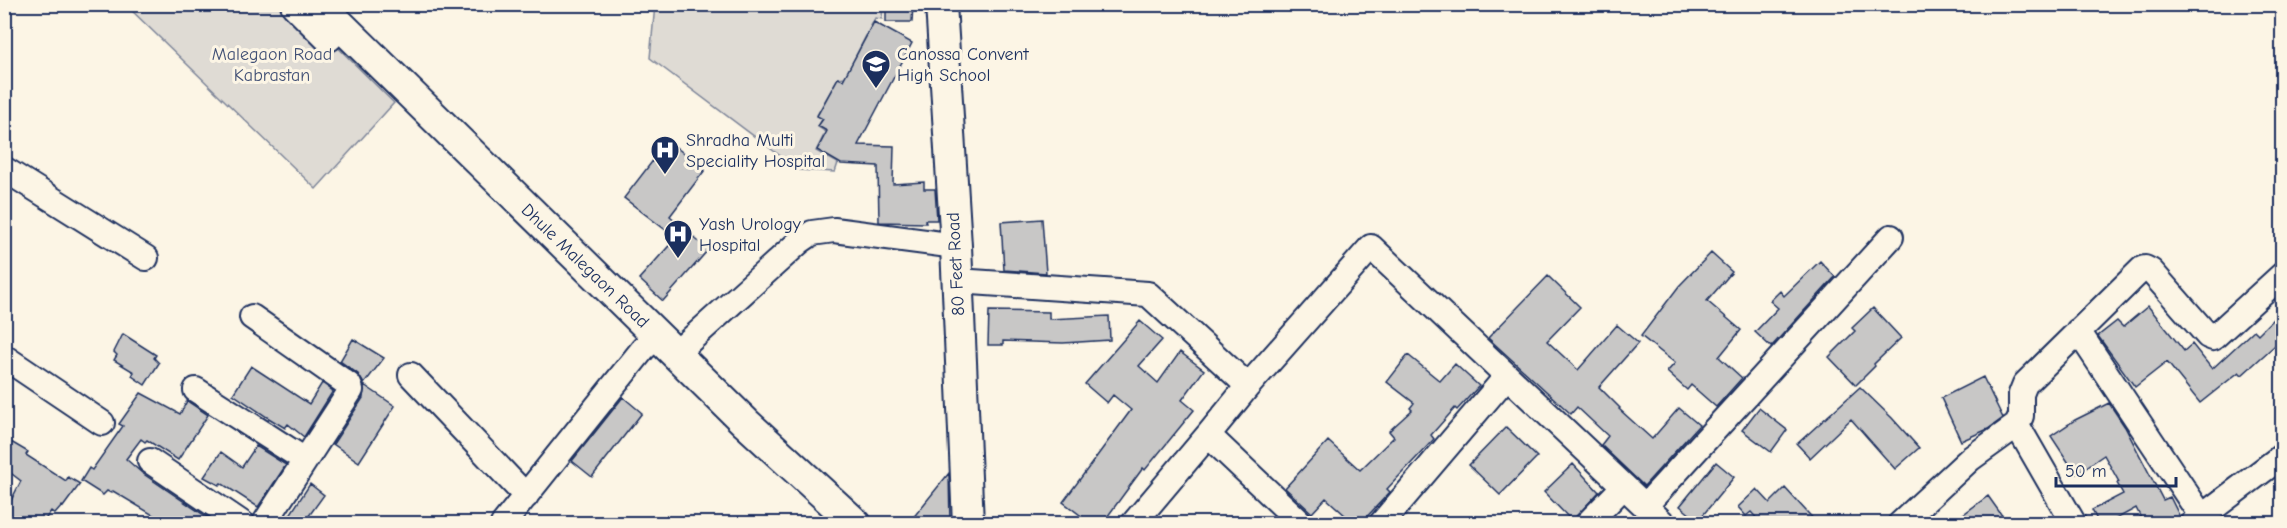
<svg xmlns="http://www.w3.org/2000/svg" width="2287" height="528" font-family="'Comic Neue',sans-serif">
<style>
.green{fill:#dfdbd4;stroke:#7d8599;stroke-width:1.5}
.building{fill:#c8c7c6;stroke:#1b2f5e;stroke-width:1.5}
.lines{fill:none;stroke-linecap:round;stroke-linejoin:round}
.minor-casing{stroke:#1b2f5e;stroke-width:28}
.major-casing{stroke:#1b2f5e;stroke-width:34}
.minor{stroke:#fcf5e5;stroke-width:24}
.major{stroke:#fcf5e5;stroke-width:30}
.labels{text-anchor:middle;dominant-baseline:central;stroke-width:6;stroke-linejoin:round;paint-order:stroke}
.park-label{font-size:18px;fill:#425176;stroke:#fcf5e5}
.poi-label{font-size:18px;fill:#1b2f5e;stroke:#fcf5e5;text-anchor:start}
.street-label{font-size:18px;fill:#1b2f5e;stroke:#fcf5e5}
</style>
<rect width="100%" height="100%" fill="#fcf5e5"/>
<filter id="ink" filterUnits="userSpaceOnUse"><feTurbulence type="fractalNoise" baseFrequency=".0167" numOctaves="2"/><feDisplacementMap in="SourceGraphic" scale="12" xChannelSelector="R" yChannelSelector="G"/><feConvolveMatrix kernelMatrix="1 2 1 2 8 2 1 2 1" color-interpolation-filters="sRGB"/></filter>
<g filter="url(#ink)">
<!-- green -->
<path class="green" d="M126,5h169l99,98 -78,86z
M655,5h228l-1,14 -7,-1 -30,59 -7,1 -21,37 5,4 -4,8 15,9 -9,-1 -8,16 22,12 -3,9 -36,-2 -149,-112z"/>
<!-- building -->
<path class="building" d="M886,4h27l-1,18h-26z
M874,22l38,21 -54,102 36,1 -1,38 31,-2v7h11l2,31h-12l1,3 -47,-1 -1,-56 -37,-2 -24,-14 10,-19 -9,-5 5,-7 -6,-3 21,-38 5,2z
M668,141l37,29 -35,46 38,34 -45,51 -24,-22 37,-41 -52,-40z
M1042,219l4,54 -42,-3 -3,-48z
M1711,253l21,19 -25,29 34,29 -22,27 23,21 -26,29 -25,-22 -4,5 -20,-18 8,-9 -34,-27 38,-50z
M1820,261l15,16 -64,70 -16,-15 23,-24 -8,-7 10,-10 4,5z
M1548,276l32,31 -33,34 31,29 39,-45 21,18 -39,44 21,21 -1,1 33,30 27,-31 20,17 -55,61 -43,-41 7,-9 -31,-29 -6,7 -83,-76z
M2148,306l36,45 8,-7 20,25 42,-39 4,4 25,-25v29l-41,37 -3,-3 -39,31 -33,-41 -32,25 -37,-51 19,-15 6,6z
M1873,308l28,30 -27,26 1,2 -19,19 -27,-28 26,-26 -3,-3z
M989,311l60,1v7l60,-3 1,24 -47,3 -60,-2v4h-15z
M1140,321l22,19 -23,26 19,17 22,-31 24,18 -22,30 12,10 -49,60 -2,-2 -41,56h-10l-29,-22 68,-92 -18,-15 -6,8 -22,-19z
M123,334l33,21 -2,3 5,5 -14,22 -13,-9 2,-4 -20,-12 3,-5 -3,-3z
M353,339l31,19 -20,26 -6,-10 -18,-13z
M1408,355l32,26 15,-17 24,22 -22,24 -2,-2 -24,27 3,4 -47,50 3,3 -30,32h-21l7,-8 -20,-18 -14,15 -27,-25 43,-47 32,29 34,-33 -5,-6 23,-21 -2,-2 4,-5 -27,-21z
M251,366l58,38 13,-21 11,8 -29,46 -16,-13 -3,4 -18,-11 -34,-23z
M1983,377l20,41 -15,11 -27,12 -20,-43z
M364,385l31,21 -36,56 -26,-18 30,-46z
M1860,387l32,31 27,30 -24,21 -44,-50 -41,39 -13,-14z
M141,393l39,21 7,-13 21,14 -30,45 -31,-20 -2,2 -4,-3 -15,20 16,14 75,51h-49l-55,-33 -2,2 -4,-2 -4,4 -22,-14 8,-13 3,2 31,-44 -4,-2z
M623,397l19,16 -50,64 -20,-16z
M2109,403l16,24 38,73 7,-3 10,20 -2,4 -4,3h-30l-8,-16 -29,16h-8l-7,-14 31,-16 -6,-11 2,-1 -15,-27 -28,19 -25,-38 24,-16z
M1759,408l28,22 -16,22 -29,-22z
M1506,427l31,30 -37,38 -31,-30z
M11,442l17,10 -2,3 40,26 2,-4 12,7 -17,23 -1,-1 -7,8 -4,-3 -9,13h-38v-10l17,-33 -17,-13v-16z
M256,446l30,19 -28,42 -37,-24 -2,2 -15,-8 17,-25 21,15z
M1716,462l18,15 -36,44 -18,-15z
M1573,464l26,28 -27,29 -28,-29z
M949,473l1,51h-42z
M310,484l14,11 -21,29h-19z
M1785,488l33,36h-56l-11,-12 -5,4 -8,-9 19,-18 13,14z
M1988,496l20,28h-58z"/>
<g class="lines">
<!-- minor casing -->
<g class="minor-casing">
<path id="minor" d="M4,169l142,89
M972,282l176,12 100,92 -40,49 94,89
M252,317l97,68 2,5 -87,134
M2078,331l124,186
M675,354l124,-112 13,-9 22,-3 122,16
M4,357l98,66
M411,375l115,121
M1248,386l123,-139 293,277
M196,390l109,70
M2017,425l57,99
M150,461l93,63
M1645,506l246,-269
M503,524l140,-175 14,-13
M1133,524l75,-89
M1381,524l126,-148
M1587,524l37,-38
M1900,524l70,-65 47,-34 4,-9v-22l4,-10 117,-115 3,-1 6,3 57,65 5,2 69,-63
M2192,524l90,-68"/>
</g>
<!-- major casing -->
<g class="major-casing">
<path id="major" d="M296,4l32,32
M319,4l427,419 110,101
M941,4l15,242 12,278"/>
</g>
<!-- minor -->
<use href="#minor" class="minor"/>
<!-- major -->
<use href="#major" class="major"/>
</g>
</g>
<!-- icons -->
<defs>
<g id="school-pin" transform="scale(1.5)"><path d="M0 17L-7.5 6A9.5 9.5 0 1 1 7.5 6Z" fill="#1b2f5e" stroke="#fcf5e5"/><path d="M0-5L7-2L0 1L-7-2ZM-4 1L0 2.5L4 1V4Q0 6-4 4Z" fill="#fff"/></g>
<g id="hospital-pin" transform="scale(1.5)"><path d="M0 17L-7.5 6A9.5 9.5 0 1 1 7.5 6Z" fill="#1b2f5e" stroke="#fcf5e5"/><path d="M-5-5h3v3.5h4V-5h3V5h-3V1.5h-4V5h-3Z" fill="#fff"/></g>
</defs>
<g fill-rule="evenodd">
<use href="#school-pin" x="876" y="64"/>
<use href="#hospital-pin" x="665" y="150"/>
<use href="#hospital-pin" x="678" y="234"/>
</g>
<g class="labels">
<!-- park labels -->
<g class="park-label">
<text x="272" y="54">Malegaon Road<tspan x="272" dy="21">Kabrastan</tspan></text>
</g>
<!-- poi labels -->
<g class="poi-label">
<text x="897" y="54">Canossa Convent<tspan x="897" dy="21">High School</tspan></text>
<text x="686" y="140">Shradha Multi<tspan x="686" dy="21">Speciality Hospital</tspan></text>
<text x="699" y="224">Yash Urology<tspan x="699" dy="21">Hospital</tspan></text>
</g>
<!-- street labels -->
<g class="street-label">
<text transform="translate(956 264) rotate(-93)">80 Feet Road</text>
<text transform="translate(585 266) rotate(44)">Dhule Malegaon Road</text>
</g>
</g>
<!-- margin -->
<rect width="2287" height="528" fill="none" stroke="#fcf5e5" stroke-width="24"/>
<rect x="12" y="12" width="2263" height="504" fill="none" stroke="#1b2f5e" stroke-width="2" filter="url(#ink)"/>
<!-- scale -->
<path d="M2056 477v9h120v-9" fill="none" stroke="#1b2f5e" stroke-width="3"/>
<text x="2065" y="477" font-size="18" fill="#1b2f5e" stroke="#fcf5e5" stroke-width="4.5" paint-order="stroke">50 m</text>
</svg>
